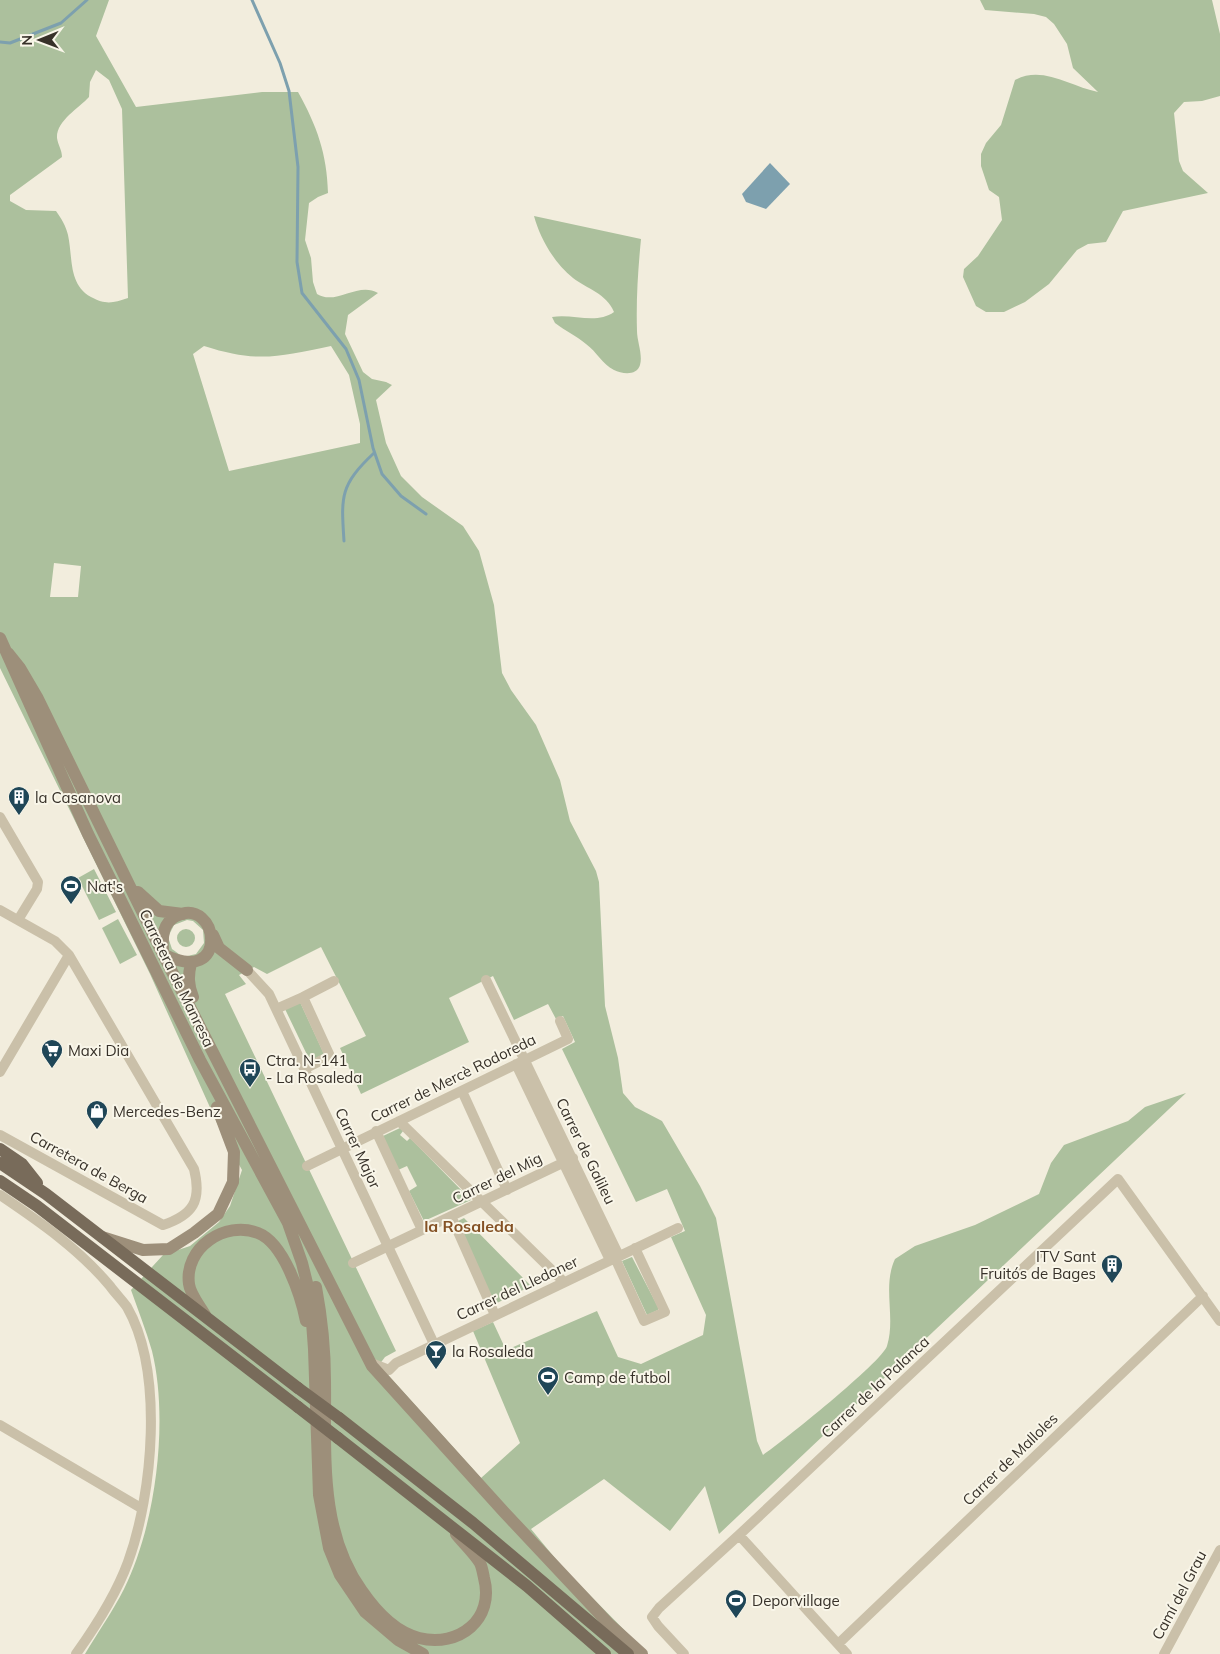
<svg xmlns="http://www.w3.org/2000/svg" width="1220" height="1654" font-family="Mulish,sans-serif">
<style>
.green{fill:#acc09d;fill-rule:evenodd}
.water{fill:#7da0ae}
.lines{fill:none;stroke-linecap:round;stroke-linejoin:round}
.stream{stroke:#7da0ae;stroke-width:3}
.minor{stroke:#cac0a9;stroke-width:10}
.secondary{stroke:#9d8f7a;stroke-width:12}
.primary{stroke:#786b5a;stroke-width:12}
.primary-bridge{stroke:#786b5a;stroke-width:12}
.labels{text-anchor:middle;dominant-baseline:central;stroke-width:4;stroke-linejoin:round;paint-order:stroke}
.poi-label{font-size:15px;fill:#373129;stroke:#f9f6e9;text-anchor:start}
.street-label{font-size:15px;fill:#373129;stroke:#f9f6e9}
.neighbourhood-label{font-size:16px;font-weight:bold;fill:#845124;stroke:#f9f6e9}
</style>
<rect width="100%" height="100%" fill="#f2eddd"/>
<!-- green -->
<path class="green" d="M0,0h109l-13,36 40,71 126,-15h36c19,34 29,62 30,101l-10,4 -9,6 -4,37 6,18 2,24 4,12c19,12 41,-13 61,-1l-30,22 -3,19 18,38 9,7 14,3 6,3 -16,15 10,43 15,33 21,21 41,29 16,25 15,54 8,68 9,17 25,35 24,55 10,41 26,50 3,11 6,124 13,52 5,35 12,14 27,14 38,65 16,32 41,223 6,14c19,-13 119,-93 124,-109 9,-29 -5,-59 8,-87l20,-13 60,-21 64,-31 12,-31 13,-18 64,-24 17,-14 41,-14 -467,441 -14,-48 -35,45 -66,-52 -73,50 33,40 84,85h-563c13,-22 28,-43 39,-65 32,-64 45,-169 28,-238 -6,-21 -14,-41 -21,-61l32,-35 27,-9 29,-24 11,-16 12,-36 -20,-36 -72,-160 -150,-306zM96,70l13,10 13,29 6,189c-15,5 -22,7 -37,-1 -23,-13 -18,-39 -23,-62 -2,-9 -7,-17 -12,-24l-30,-1 -16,-9v-6l52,-38c0,-7 -4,-12 -5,-19 -1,-17 22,-30 32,-41l1,-15zM204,346c53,17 74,11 127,0l18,29 11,49v19l-131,28 -36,-117zM54,563l27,3 -3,31h-28zM187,920l6,1 10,9 1,13 -8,11 -13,3 -11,-8 -4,-12 6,-12zM321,947l45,89 -26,12 21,46 108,-52 -20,-44 44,-22 21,44 34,-16 8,15 7,-3 12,26 -13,7 74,153 31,-13 18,42 -14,6 35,78 -3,20 -62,29 -23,-7 -21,-46 -91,39 -13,-28 -20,9 47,112 -39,35 -102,-113 6,-8 11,-6 -171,-357 21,-10 -7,-9 15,-8 13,7z
M980,0h232l8,34v62l-18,5 -18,1 -10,11 5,48 4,10 25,22 -85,18 -17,31 -18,2 -11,6 -28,34 -24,18 -21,10h-18l-10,-6 -13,-29 1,-8 14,-13 24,-36 -3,-23 -10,-7 -8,-24v-12l5,-11 15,-18 14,-45c28,-15 56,7 83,12l-25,-24 -6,-24 -13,-20 -8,-7 -12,-3 -49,-4z
M534,216l107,23c-3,31 -5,61 -4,92 0,10 6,24 3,34 -3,11 -18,9 -26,5 -12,-6 -17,-18 -28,-26 -9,-8 -21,-13 -31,-21l-3,-6c20,-4 44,8 62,-5 -8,-19 -27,-23 -41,-34 -19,-15 -33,-40 -39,-62z
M94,869l22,43 -17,8 -21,-42z
M118,919l19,36 -17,9 -18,-36z
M177 938a9 9 0 1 1 18 0a9 9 0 1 1-18 0Z
M300,1002l24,52 -14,7 -25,-52z
M400,1128l3,3 -3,4 7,6 3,-3 61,62 -47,21 -15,-30 8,-5 -10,-20 -9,4 -15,-34z
M464,1218l67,68 -36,18 -39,-82z
M632,1257l26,50v3l-11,5 -25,-54z"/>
<!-- water -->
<path class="water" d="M770,163l20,21 -24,25 -20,-7 -4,-8z"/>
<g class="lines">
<!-- stream -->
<path class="stream" d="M252,0l28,63 9,28 9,76 -1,95 5,31 44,56 13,31 14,68 9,26 19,22 25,18
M0,42l10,1 51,-20 26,-23
M344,541c-3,-45 -4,-56 30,-88"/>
<!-- minor -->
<path class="minor" d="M0,817l38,65 -1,7 -19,31
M0,910l55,31 14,14 125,214c8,32 -1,46 -31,56l-163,-90
M247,970l22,24 165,350
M486,980l133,276
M303,997l31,-16
M276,1009l27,-12 27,59 -26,13
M516,1064l94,196
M0,1072l69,-117
M462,1091l45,99
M399,1121l165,161
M376,1131l46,99
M307,1166l261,-127 -8,-18
M0,1195c40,27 79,54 110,91 5,7 12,14 17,21 37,65 26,186 1,255 -12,33 -32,64 -52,92
M451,1216l44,99
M615,1258l29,63 21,-9 -30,-64
M353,1263l220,-105
M371,1363l18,7 7,-7 282,-135
M0,1425l141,83
M739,1535l108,119
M838,1644l365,-348
M684,1654l-26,-28 -6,-9 7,-9 80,-73 379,-356 102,142
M1164,1654l56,-104"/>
<!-- secondary -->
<path class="secondary" d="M0,638l88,196 112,226 88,163 14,40 8,32 4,54 5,146 10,53 11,27 25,37 33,28 25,14
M8,653l12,15 17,29 126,257 209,412 132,146 106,113 32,29
M138,892l21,19 24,3
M213,935l6,13 28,22
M163,950c-1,-14 0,-27 13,-34 43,-21 55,73 -13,38
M191,963c-3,13 -3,22 2,34
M102,1237l41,13 26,-1 25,-16 24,-19 15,-32 1,-30 -17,-45
M316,1287c6,32 9,63 9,94 1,71 -7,149 37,210 13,19 33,41 57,47 40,10 76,-19 65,-60 -1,-5 -2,-11 -4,-15 -6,-10 -17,-20 -24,-29
M205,1315c-5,-9 -15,-21 -16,-31 -5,-36 36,-64 69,-51 26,10 43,63 48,88"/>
<!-- primary -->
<path class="primary" d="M0,1149l22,15 15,19
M0,1163l46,31 252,194
M0,1181l37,25 261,201
M339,1418l134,105 155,131
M338,1438l189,148 78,68"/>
<!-- primary-bridge -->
<path class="primary-bridge" d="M298,1388l41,30
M298,1407l40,31"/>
</g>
<!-- icons -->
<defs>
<g id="building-pin" transform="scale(1.125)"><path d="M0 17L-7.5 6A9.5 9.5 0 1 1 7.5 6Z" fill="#1f4657" stroke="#f9f6e9"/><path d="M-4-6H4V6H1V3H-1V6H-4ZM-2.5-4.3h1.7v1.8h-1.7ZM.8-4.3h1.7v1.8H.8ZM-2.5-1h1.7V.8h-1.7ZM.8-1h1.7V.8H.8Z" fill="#fff"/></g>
<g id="stadium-pin" transform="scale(1.125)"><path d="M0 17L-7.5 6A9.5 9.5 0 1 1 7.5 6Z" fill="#1f4657" stroke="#f9f6e9"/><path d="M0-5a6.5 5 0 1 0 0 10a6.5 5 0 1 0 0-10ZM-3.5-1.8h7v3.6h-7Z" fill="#fff"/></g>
<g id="supermarket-pin" transform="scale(1.125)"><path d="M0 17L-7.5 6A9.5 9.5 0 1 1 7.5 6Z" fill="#1f4657" stroke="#f9f6e9"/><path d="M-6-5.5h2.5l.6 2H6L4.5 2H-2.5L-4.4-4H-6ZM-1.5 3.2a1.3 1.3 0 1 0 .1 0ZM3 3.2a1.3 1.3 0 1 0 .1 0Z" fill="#fff"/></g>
<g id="bus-pin" transform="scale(1.125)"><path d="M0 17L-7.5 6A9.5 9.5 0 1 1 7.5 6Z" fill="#1f4657" stroke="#f9f6e9"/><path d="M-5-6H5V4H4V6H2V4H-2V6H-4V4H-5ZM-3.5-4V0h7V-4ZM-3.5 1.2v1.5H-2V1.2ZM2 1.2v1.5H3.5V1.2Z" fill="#fff"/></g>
<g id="shop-pin" transform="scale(1.125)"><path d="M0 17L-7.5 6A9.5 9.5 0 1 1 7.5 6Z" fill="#1f4657" stroke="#f9f6e9"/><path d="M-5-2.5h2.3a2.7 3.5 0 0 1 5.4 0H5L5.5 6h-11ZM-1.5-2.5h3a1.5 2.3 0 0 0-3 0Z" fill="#fff"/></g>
<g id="bar-pin" transform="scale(1.125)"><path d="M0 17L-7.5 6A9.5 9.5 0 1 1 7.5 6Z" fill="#1f4657" stroke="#f9f6e9"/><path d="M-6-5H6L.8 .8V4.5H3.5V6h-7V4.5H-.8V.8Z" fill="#fff"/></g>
</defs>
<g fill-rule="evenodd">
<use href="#building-pin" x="19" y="797"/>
<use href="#stadium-pin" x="71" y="886"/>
<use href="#supermarket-pin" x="52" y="1050"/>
<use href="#bus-pin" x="250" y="1069"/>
<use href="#shop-pin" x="97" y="1111"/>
<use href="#building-pin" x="1112" y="1265"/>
<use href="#bar-pin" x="436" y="1351"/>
<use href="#stadium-pin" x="548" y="1377"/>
<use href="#stadium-pin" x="736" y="1600"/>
</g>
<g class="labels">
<!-- poi labels -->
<g class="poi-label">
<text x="35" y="797">la Casanova</text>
<text x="87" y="886">Nat's</text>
<text x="68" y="1050">Maxi Dia</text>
<text x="266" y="1060">Ctra. N-141<tspan x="266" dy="17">- La Rosaleda</tspan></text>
<text x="113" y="1111">Mercedes-Benz</text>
<text x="1096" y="1256" text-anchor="end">ITV Sant<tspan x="1096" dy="17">Fruitós de Bages</tspan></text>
<text x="452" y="1351">la Rosaleda</text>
<text x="564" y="1377">Camp de futbol</text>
<text x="752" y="1600">Deporvillage</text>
</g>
<!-- street labels -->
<g class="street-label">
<text transform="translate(177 978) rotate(64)">Carretera de Manresa</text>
<text transform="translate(453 1078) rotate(-26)">Carrer de Mercè Rodoreda</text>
<text transform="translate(358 1148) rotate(65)">Carrer Major</text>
<text transform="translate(586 1151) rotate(64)">Carrer de Galileu</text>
<text transform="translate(89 1167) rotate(29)">Carretera de Berga</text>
<text transform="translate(497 1178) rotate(-26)">Carrer del Mig</text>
<text transform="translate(517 1288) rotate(-25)">Carrer del Lledoner</text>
<text transform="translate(875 1387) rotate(-43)">Carrer de la Palanca</text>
<text transform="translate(1010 1459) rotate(-44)">Carrer de Malloles</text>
<text transform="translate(1179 1595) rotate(-62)">Camí del Grau</text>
</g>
<!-- neighbourhood labels -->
<g class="neighbourhood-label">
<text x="469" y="1226">la Rosaleda</text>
</g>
</g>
<!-- north arrow -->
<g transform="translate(40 40) rotate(269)" stroke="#f9f6e9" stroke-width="4" paint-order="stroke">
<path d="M0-4L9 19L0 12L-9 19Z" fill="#373129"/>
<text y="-8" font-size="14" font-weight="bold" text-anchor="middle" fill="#373129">N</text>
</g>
</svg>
